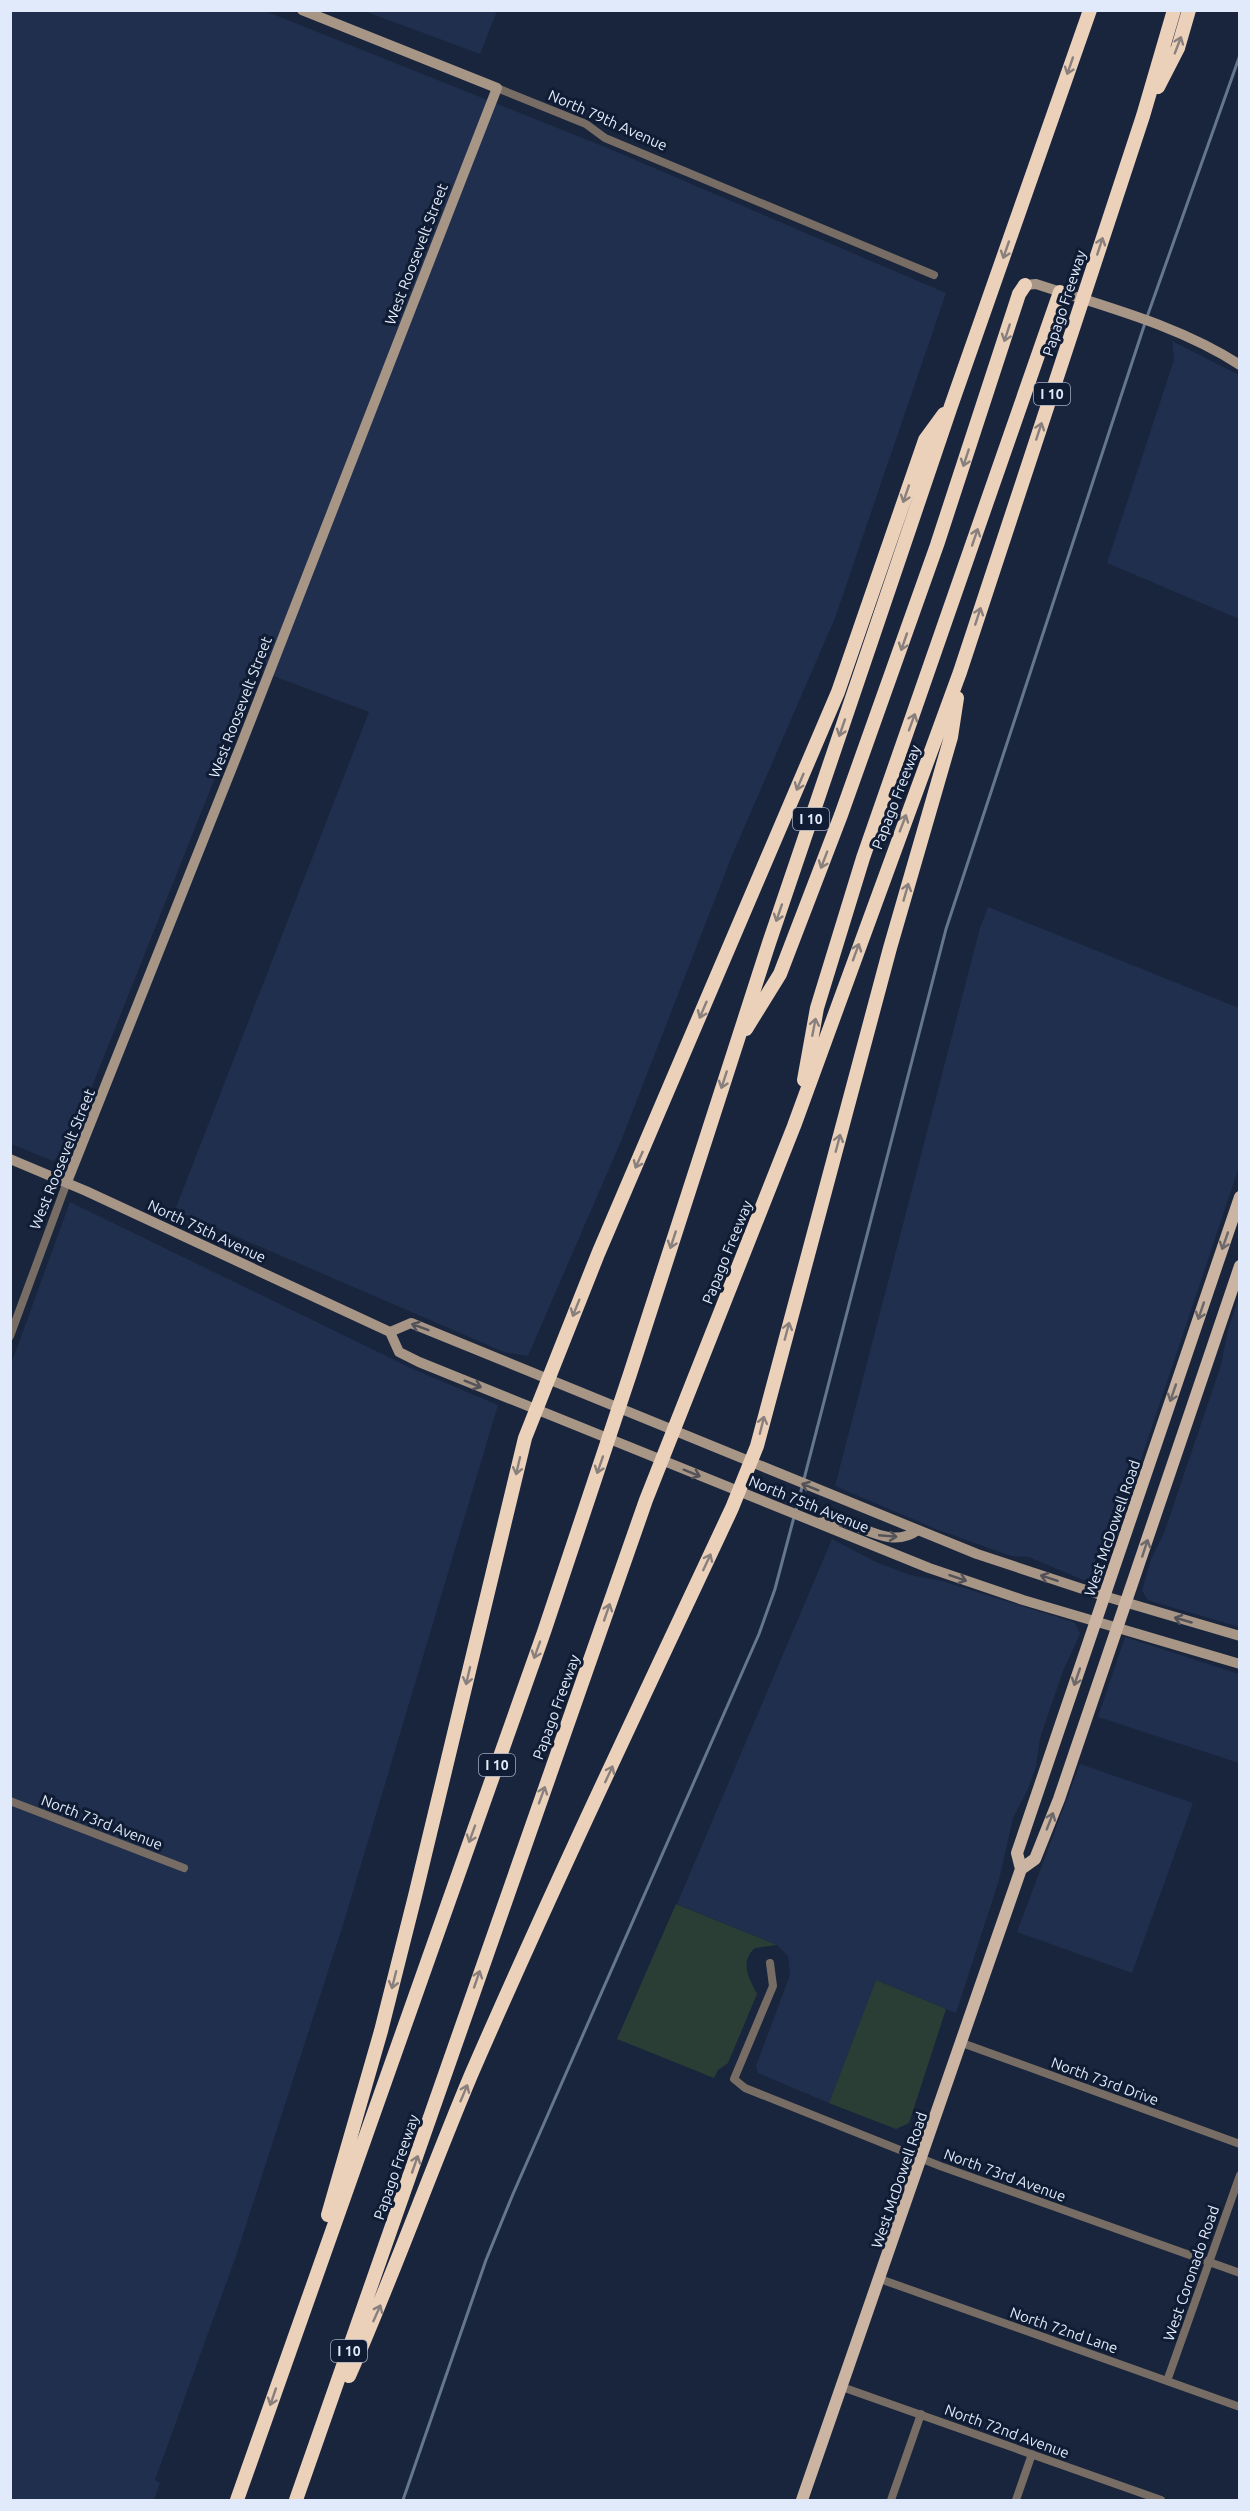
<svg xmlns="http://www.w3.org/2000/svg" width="1250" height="2511" font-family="Ubuntu,sans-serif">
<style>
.built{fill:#202f4d}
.green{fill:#2b3e35}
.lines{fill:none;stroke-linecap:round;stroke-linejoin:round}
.stream{stroke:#64778f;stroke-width:3}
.street{stroke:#786d64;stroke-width:8}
.secondary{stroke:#a79586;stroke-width:10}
.primary{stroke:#cbb4a1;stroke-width:12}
.highway{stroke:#ecd1ba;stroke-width:14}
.oneway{stroke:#89807d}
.oneway2{stroke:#6d686a}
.oneway3{stroke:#535258}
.labels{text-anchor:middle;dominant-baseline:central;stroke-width:6;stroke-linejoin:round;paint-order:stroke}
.shield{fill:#0f1c33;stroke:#a2acbe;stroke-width:1.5}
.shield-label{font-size:14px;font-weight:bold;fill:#e1eafa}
.street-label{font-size:15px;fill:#e1eafa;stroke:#0f1c33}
</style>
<rect width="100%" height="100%" fill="#19253d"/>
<!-- built -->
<path class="built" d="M10,11h255l340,136 341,146 -111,325 -104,240 -110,283 -93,215 -24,-4 -329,-142 194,-498 -111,-42 -191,479 -14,12 -42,-17z
M364,11h133l-17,43z
M1172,341l67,34v244l-132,-56 67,-203z
M988,907l251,101v159l-136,406 -8,8 -12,-1 -54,-23 -18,-1 -75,-27 -101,-43 145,-558z
M70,1202l345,168 83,35 -155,520 -107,331 -81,224 5,3 -6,17h-143l-1,-1133z
M1239,1297v330l-85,-25 -6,-2 -6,-9 9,-32 13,-26 57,-168 7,-35z
M832,1539l44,23 34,13 32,6 128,40 5,2 5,11 -17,37 -23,67 -4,28 -8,23 -15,29 -14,62 -43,133 -80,-33 -47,123 -71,-30 -2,-7 34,-91 -2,-19 -11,-11 -100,-41z
M1125,1637l114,37v89l-141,-46z
M1080,1764l113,39 -61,170 -115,-41z"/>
<!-- green -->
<path class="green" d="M676,1904l101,41 -22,3c-16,14 -6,30 2,46l-29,69 -10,7 -4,8 -97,-39z
M876,1980l70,29 -37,114 -13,6 -67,-26z"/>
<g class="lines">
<!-- stream -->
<path class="stream" d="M1147,317l93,-262
M796,1510l150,-581 199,-606
M403,2500l83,-240 27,-66 246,-560 16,-45 19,-72"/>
<!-- street -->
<path class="street" d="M497,88l89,36 19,14 329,137
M10,1336l57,-154
M10,1801l174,67
M770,1963l3,23 -39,93 11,9 195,78 300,107
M962,2043l278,101
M880,2279l360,128
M1167,2381l73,-206
M842,2387l319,113
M891,2500l30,-86
M1016,2500l16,-46"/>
<!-- secondary -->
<path class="secondary" d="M1025,285l11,-1c70,23 142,41 204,81
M10,1159l76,32 304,141 9,20 20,10 510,206 94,32 217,64
M67,1182l174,-437 256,-657 -195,-78
M390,1332l21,-9 566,231 127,42 136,40
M821,1522c6,0 13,-2 19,-1 26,6 52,28 78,9"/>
<!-- primary -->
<path class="primary" d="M1021,1869l14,-10 24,-60 181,-533
M802,2500l219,-631 -4,-16 223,-656"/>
<!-- highway -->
<path class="highway" d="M1158,87l20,-39 11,-38
M746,1029l34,-55 61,-159 96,-270 82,-251 6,-9
M804,1080l13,-72 46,-150 197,-566
M328,2215l53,-184 34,-135 110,-458 73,-184 240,-562 87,-252 19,-26
M349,2376c44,-100 80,-201 122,-301 83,-191 173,-379 261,-567l25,-62 133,-498 61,-211 6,-39
M237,2500l307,-868 86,-258 139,-431 182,-537 139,-396
M296,2500l350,-1000 148,-374 166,-454 183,-556 31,-106"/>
</g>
<!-- one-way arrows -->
<defs><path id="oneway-shaft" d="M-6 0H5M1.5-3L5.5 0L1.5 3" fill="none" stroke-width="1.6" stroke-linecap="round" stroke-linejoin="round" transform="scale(1.5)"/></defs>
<g class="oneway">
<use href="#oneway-shaft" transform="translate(1178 45) rotate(-69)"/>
<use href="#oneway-shaft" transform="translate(1070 66) rotate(109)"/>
<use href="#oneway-shaft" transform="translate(1100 246) rotate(-72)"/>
<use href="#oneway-shaft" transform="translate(1006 250) rotate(109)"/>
<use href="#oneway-shaft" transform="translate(1007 333) rotate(108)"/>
<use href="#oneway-shaft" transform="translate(1039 431) rotate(-72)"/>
<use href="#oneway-shaft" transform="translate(966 458) rotate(108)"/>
<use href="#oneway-shaft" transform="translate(906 494) rotate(109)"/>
<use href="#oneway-shaft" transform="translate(975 537) rotate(-71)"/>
<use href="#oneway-shaft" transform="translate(978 616) rotate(-72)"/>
<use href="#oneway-shaft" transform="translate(904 642) rotate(109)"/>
<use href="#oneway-shaft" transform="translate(912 722) rotate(-70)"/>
<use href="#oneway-shaft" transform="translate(842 728) rotate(109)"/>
<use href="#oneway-shaft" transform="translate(800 782) rotate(113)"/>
<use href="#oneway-shaft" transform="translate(903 823) rotate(-69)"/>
<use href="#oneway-shaft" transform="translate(824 860) rotate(111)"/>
<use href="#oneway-shaft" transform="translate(906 892) rotate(-74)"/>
<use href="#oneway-shaft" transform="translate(779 913) rotate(109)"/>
<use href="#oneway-shaft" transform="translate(856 952) rotate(-70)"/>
<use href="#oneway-shaft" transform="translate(703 1010) rotate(113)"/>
<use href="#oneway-shaft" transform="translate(814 1027) rotate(-79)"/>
<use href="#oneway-shaft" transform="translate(724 1080) rotate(108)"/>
<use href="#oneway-shaft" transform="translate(838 1143) rotate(-75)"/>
<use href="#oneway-shaft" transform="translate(639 1160) rotate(114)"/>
<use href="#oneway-shaft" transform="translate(673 1240) rotate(108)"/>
<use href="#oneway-shaft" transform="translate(576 1308) rotate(112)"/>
<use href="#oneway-shaft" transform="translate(787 1331) rotate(-75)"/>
<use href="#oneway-shaft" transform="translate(762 1425) rotate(-76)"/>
<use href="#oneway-shaft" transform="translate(600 1465) rotate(109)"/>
<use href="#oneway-shaft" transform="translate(518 1466) rotate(103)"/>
<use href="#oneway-shaft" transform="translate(707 1562) rotate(-65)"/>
<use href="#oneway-shaft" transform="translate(607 1612) rotate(-71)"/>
<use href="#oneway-shaft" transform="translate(537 1650) rotate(110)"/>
<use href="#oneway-shaft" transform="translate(468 1676) rotate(103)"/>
<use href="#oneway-shaft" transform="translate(609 1774) rotate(-65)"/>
<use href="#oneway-shaft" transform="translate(542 1795) rotate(-70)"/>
<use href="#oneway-shaft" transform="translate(472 1834) rotate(110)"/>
<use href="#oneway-shaft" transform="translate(477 1979) rotate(-71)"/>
<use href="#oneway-shaft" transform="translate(394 1980) rotate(104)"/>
<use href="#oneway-shaft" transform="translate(464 2093) rotate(-67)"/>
<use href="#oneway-shaft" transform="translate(415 2164) rotate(-71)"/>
<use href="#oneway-shaft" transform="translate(377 2313) rotate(-66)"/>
<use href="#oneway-shaft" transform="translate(273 2397) rotate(109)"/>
</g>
<g class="oneway2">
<use href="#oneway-shaft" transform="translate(1225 1241) rotate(109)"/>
<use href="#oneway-shaft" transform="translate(1201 1311) rotate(109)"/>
<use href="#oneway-shaft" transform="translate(1173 1393) rotate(109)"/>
<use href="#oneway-shaft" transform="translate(1145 1548) rotate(-72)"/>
<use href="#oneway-shaft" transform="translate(1077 1677) rotate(109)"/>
<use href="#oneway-shaft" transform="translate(1050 1821) rotate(-69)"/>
</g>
<g class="oneway3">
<use href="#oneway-shaft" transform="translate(420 1327) rotate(-160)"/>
<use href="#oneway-shaft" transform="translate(473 1384) rotate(22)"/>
<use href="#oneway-shaft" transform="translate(692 1473) rotate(22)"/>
<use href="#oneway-shaft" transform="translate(810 1487) rotate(-158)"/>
<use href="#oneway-shaft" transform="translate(888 1536) rotate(5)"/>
<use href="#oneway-shaft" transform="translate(958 1578) rotate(19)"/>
<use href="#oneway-shaft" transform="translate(1049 1578) rotate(-162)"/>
<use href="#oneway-shaft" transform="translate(1183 1620) rotate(-164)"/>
</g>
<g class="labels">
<!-- shield labels -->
<g class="shield">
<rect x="1034" y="383" width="36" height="22" rx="4.5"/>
<rect x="793" y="808" width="36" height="22" rx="4.5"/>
<rect x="479" y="1754" width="36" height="22" rx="4.5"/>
<rect x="331" y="2340" width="36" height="22" rx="4.5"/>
</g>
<g class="shield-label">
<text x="1052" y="394">I 10</text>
<text x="811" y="819">I 10</text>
<text x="497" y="1765">I 10</text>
<text x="349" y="2351">I 10</text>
</g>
<!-- street labels -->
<g class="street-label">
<text transform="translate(608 120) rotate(24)">North 79th Avenue</text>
<text transform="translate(416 254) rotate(-69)">West Roosevelt Street</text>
<text transform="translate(1064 303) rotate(-72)">Papago Freeway</text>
<text transform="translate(240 707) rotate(-69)">West Roosevelt Street</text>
<text transform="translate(896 797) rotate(-69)">Papago Freeway</text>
<text transform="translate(62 1159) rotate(-68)">West Roosevelt Street</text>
<text transform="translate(207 1231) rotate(25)">North 75th Avenue</text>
<text transform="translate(727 1252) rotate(-68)">Papago Freeway</text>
<text transform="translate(809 1504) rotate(22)">North 75th Avenue</text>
<text transform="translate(1112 1528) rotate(-71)">West McDowell Road</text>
<text transform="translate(556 1707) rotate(-70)">Papago Freeway</text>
<text transform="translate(102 1822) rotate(21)">North 73rd Avenue</text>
<text transform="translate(1105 2081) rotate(20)">North 73rd Drive</text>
<text transform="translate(396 2167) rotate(-71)">Papago Freeway</text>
<text transform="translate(1005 2175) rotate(20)">North 73rd Avenue</text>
<text transform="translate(899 2180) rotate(-71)">West McDowell Road</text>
<text transform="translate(1191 2273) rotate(-71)">West Coronado Road</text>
<text transform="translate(1064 2330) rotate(19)">North 72nd Lane</text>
<text transform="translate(1007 2431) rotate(20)">North 72nd Avenue</text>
</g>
</g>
<!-- border -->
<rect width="1250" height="2511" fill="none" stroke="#e1eafa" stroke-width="24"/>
</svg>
